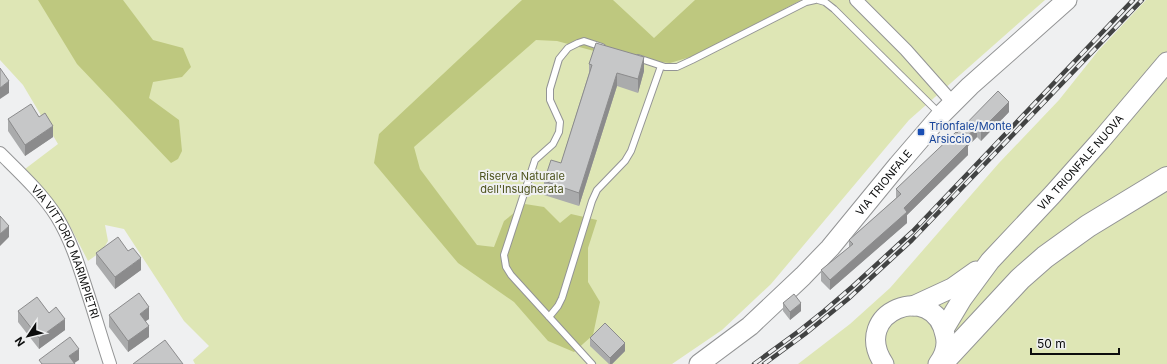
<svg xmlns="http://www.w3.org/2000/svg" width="1167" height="364" font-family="Inter,sans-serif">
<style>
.green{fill:#dee6b5}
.forest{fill:#bec87f}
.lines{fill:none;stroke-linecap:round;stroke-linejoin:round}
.service-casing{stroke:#939495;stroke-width:8}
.minor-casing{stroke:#939495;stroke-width:14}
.primary-casing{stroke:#939495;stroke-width:21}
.motorway-casing{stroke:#939495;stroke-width:24}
.service{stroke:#fff;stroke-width:6}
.minor{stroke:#fff;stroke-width:12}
.primary{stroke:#fff;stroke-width:19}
.motorway{stroke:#fff;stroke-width:22}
.rail-casing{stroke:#424343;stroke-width:4.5}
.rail{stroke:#eff0f1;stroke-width:3;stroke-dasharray:9;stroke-linecap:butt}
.wall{fill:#aaabac}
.shaded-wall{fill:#8b8b8c}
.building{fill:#c6c7c8;stroke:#8b8b8c}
.transit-dot{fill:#1a4fb4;stroke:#eff0f1;stroke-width:1.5}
.labels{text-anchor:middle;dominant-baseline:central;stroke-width:4;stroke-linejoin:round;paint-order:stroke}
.transit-label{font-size:11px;fill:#164399;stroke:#eff0f1;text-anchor:start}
.street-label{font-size:11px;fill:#0c0d0d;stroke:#eff0f1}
.park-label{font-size:11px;fill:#4d531e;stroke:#eff0f1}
</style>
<rect width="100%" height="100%" fill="#eff0f1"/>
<!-- green -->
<path class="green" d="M0,0h1045l-136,120 -138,164 -49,46 -50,34h-477l-2,-4 16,-14 -25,-25 -60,-92 -19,-4 3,16 -6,10 -14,10 -17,-33 -32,-45 -14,-14 33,-25 -35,-59 -23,-25z
M1146,0h21v364h-369l52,-40 40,-36 109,-125 60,-63 39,-49z"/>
<!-- forest -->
<path class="forest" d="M38,0h85l30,40 30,8 8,19 -9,10 -29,5 -4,16 30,22 3,31 -4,8 -7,4 -94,-99z
M522,0h91l41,38 41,-38h106l-104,55 -27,8 -50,-5 -63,-17 -21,-1 -122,107 6,22 57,76 17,2 10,-26 21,-17 19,3 16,16 11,-9 26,6 -9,28v34l12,20 -7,33 -19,17 -26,-11 -34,-39 -56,-39 -84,-100 5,-29z"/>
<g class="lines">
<!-- service casing -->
<g class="service-casing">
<path id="service" d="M818,0l7,2 9,7 105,104
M638,58l27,9h12l15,-7 114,-58 9,-2
M549,317l9,-11 4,-8 30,-97 5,-11 28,-29 6,-10 30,-85
M592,364l-81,-89 -5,-8 -2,-12 31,-95 18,-16 6,-12 1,-10 -10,-22v-11l9,-30 9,-11 10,-5 6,-2 18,6"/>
</g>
<!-- minor casing -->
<g class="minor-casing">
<g id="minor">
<path d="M856,0l50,50 47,53"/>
<path id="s1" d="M0,153c20,20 42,40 57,64 14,23 22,49 30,74 8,24 15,49 23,73"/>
</g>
</g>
<!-- primary casing -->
<g class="primary-casing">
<g id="primary">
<path d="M913,306l39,-18 24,-17"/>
<path id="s2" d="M944,329l18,-30 28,-38 63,-67 48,-54 66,-78"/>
<path id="s3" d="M699,364l51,-38 53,-50 27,-28 68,-83 43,-50 29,-29 97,-86"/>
<path d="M884,364c-35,-52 50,-85 61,-29 3,11 -1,21 -7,29"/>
</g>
</g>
<!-- motorway casing -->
<g class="motorway-casing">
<path id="motorway" d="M941,364l79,-85 25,-22 43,-31 79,-48"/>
</g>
<!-- service -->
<use href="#service" class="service"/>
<!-- minor -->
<use href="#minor" class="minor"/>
<!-- primary -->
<use href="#primary" class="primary"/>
<!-- motorway -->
<use href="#motorway" class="motorway"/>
<!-- rail casing -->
<g class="rail-casing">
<path id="rail" d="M754,364l45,-33 25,-20 28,-24 61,-56 220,-231
M764,364l41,-30 43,-35 64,-59 230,-240"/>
</g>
<!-- rail -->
<use href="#rail" class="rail"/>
</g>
<!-- wall -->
<path class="wall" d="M589,64l55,7 -6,22 -21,-7 -38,120 -35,-11v-14l17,-18 28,-90z
M1009,112l-28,29 -4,-4 -9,9v9l-61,60v8l-77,67 -9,-9v-11l28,-23v-7l47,-42v-9l61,-56z
M8,119l45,18 -28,19 -17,-25z
M96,253l45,17 -26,19 -19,-25z
M783,303l18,8 -11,9 -7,-9z
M18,311l31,2 16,17 -26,19 -21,-27z
M109,315l40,4 -4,2 4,16 -21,15 -19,-25z
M590,338l35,13 -13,13h-3l-19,-18z"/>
<!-- shaded-wall -->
<path class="shaded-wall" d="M644,57v14l-6,22v-14z
M617,73v13l-38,120v-13z
M9,81v12l-9,6v-11z
M1009,102v10l-28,29v-11z
M53,126v11l-28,19v-11z
M977,126v11l-9,9v9l-61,60v8l-77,67v-10l74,-72 60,-68z
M9,226v11l-9,9v-12z
M141,258v12l-26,19v-12z
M801,303v8l-11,9v-8z
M149,307v12l-9,6v-11z
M65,319v11l-26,19v-11z
M149,326v11l-21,15v-11z
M625,343v8l-13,13h-2v-6z
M79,349v11l-6,4 -4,-8z"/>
<!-- building -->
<path class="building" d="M596,43l48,14 -6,22 -21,-6 -38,120 -35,-12 7,-21 10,3 31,-98 -3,-1z
M0,68l9,13 -9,7z
M998,91l11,11 -28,28 -4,-4 -13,14 4,4 -64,64 3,4 -77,68 -9,-10 32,-26 -4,-4 52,-46 -5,-5 60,-57 1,1z
M31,104l8,13 6,-4 8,13 -28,19 -17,-26z
M0,216l9,10 -9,8z
M118,237l10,14 5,-3 8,10 -26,19 -19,-24z
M139,293l10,14 -9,7 9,12 -21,15 -19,-26z
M794,294l7,9 -11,9 -7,-9z
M37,297l12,16 7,-6 9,12 -26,19 -21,-27z
M605,323l20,20 -15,15 -20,-20z
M70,337l9,12 -10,7 6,8h-33l-3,-4z
M165,340l18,24h-50z"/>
<!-- markers -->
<rect class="transit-dot" x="917" y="128" width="8" height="8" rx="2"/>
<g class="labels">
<!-- transit labels -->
<g class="transit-label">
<text x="929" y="126">Trionfale/Monte<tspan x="929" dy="13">Arsiccio</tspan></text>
</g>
<!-- street labels -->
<g class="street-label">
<text stroke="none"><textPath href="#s2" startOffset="216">VIA TRIONFALE NUOVA</textPath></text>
<text stroke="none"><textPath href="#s3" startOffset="260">VIA TRIONFALE</textPath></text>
<text stroke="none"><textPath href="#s1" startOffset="121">VIA VITTORIO MARIMPIETRI</textPath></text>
</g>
<!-- park labels -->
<g class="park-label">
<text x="522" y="176">Riserva Naturale<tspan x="522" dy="13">dell'Insugherata</tspan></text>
</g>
</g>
<!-- north arrow -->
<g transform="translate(28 336) rotate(235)" stroke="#eff0f1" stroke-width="3" paint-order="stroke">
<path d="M0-3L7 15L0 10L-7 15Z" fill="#0c0d0d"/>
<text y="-6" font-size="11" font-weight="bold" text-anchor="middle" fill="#0c0d0d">N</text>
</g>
<!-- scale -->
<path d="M1031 348v6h88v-6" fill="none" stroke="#0c0d0d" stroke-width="2"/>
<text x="1037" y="348" font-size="12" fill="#0c0d0d" stroke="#eff0f1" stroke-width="3" paint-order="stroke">50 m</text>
</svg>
